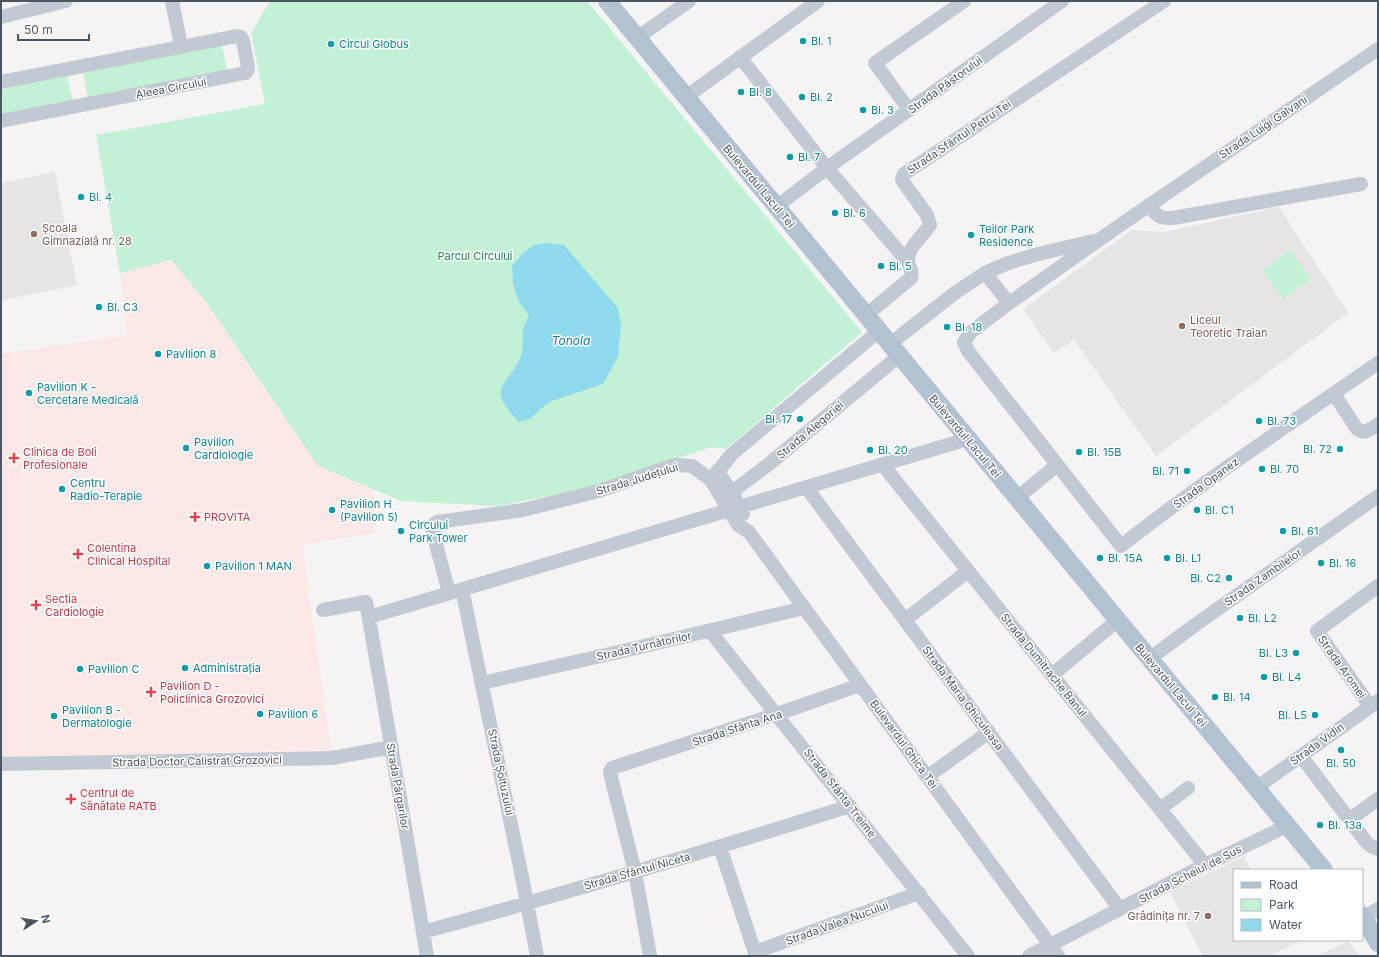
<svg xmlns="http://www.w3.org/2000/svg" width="1379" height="957" font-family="Inter,sans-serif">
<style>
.education{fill:#e6e4e5}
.medical{fill:#fce8e6}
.green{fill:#c3f1d5}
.water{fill:#90daee}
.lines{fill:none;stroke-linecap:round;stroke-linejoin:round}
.minor{stroke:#c1cad2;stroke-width:14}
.major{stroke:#b3c2d1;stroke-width:18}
.culture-dot{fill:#0f9aa8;stroke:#fff;stroke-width:1.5}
.education-dot{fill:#8d6e63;stroke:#fff;stroke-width:1.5}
.health-dot{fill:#e0444e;stroke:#fff;stroke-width:1.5}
.labels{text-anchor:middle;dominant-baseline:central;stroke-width:3;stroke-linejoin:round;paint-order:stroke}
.culture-label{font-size:11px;fill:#0d838f;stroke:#fff;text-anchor:start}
.street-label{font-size:11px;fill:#4a5661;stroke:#fff}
.education-label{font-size:11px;fill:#785e54;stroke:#fff;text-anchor:start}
.park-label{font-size:11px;fill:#17864f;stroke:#fff}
.health-label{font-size:11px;fill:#be3a42;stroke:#fff;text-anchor:start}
.water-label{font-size:12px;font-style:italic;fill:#0c7c9b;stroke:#fff}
</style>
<rect width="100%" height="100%" fill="#f5f3f3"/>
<!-- education -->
<path class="education" d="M55,172l22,113 -74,15 -2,-10v-107z
M1279,207l69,106 -192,143 -82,-116 -20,13 -31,-44 109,-79 32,2z
M1244,856l7,14h-17v70h69l-34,16h-66l-33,-64z
M1348,941l11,15h-42z"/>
<!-- medical -->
<path class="medical" d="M171,260l35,42 112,164 56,24v43l-72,12 29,205 -330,8v-404l127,-19 -8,-62z"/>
<!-- green -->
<path class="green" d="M270,1h317l275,331 -136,117 -15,-2 -117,40 -96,19 -97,-5 -83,-35 -112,-164 -35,-42 -51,13 -24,-138 169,-31 -14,-71z
M222,45l5,25 -139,29 -5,-26z
M67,76l6,24 -72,14v-25z
M1290,250l21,29 -28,20 -21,-29z"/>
<!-- water -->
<path class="water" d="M547,243l17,2 54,63 3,17 -3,32 -15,27 -54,18 -19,17 -11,3c-33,-35 -15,-31 1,-64 5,-10 1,-21 4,-31 1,-4 3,-8 5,-11l-11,-16 -5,-16 -1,-18 11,-13 11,-8z"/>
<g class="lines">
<!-- minor -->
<path class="minor" d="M172,1l9,45
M1,17l65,-16
M637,38l52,-37
M1378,49l-262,179 -107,75 -38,29 -7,10 4,9 153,195c83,-65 170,-123 257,-183
M740,57l87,111 81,94
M1,82l236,-46 4,1 2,4 5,26 -1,4 -2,2 -244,48
M686,97l132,-96
M909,110l-34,-47 89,-62
M1149,205c8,11 10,14 24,13l188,-34
M776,207l51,-39 235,-167
M985,273l24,30
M866,315l45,-37c3,-7 -3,-11 -3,-18 0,-13 15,-24 22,-35l-3,-10 -23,-32 -2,-4 2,-5 260,-173
M890,344l66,-52 29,-19 23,-10 30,-9 55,-13
M1334,394l23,35c8,6 14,0 21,-5
M882,464l323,401
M717,471l15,21
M711,480l21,-26 147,-123
M806,487l314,422
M1017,498l40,-33
M743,514l-11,-22 37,-28 130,-108
M462,589l61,293 14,74
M449,593l-17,-64 2,-5 3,-2 86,-12 76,-19 72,-25 7,-1 14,1 19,14 27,45 11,7 309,424
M323,610l43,-8 18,102 43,252
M369,617l599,-178
M905,620l63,-49
M710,631l258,325
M1149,659l46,-34 183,-129
M1052,675l66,-55
M482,683l154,-35 168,-40
M1370,706l-53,-75 61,-45
M1301,756l66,87 4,3 7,3
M1,764l331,-6 60,-11
M927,777l62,-45
M1256,788l122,-87
M1160,809l28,-21
M1349,820l29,-21
M720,847l36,109
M1364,918l14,-9
M423,932c143,-39 285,-81 427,-126
M755,952l164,-59
M650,956l-15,-84 -24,-95 -1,-5 2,-4 165,-54 83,-29
M1029,956l176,-91 82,-39"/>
<!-- major -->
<path class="major" d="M607,1l717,869
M1362,915l16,28"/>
</g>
<!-- markers -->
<g class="culture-dot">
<circle cx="803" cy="41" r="4"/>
<circle cx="331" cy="44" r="4"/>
<circle cx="741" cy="92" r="4"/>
<circle cx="802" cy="97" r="4"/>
<circle cx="863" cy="110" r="4"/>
<circle cx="790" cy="157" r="4"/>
<circle cx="81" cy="197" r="4"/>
<circle cx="835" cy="213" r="4"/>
<circle cx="971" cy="235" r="4"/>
<circle cx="881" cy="266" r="4"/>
<circle cx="99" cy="307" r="4"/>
<circle cx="947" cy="327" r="4"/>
<circle cx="158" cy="354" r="4"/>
<circle cx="29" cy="393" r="4"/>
<circle cx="800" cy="419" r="4"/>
<circle cx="1259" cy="421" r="4"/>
<circle cx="186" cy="448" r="4"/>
<circle cx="1340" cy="449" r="4"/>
<circle cx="870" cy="450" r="4"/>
<circle cx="1079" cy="452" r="4"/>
<circle cx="1262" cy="469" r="4"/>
<circle cx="1187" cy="471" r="4"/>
<circle cx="62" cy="489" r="4"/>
<circle cx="332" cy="510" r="4"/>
<circle cx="1197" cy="510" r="4"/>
<circle cx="401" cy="531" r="4"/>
<circle cx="1283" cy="531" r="4"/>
<circle cx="1100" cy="558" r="4"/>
<circle cx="1167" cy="558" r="4"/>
<circle cx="1321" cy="563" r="4"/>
<circle cx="207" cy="566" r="4"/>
<circle cx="1229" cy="578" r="4"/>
<circle cx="1240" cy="618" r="4"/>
<circle cx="1296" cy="653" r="4"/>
<circle cx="185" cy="668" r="4"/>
<circle cx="80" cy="669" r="4"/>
<circle cx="1264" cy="677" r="4"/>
<circle cx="1215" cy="697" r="4"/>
<circle cx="260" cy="714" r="4"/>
<circle cx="1315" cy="715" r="4"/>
<circle cx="54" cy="716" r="4"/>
<circle cx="1341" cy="750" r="4"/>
<circle cx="1320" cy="825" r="4"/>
</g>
<g class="education-dot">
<circle cx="34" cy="234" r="4"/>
<circle cx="1182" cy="326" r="4"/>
<circle cx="1208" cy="916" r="4"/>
</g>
<g class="health-dot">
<path d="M12 452h4v4h4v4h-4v4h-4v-4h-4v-4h4z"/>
<path d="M193 511h4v4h4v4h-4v4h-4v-4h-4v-4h4z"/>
<path d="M76 548h4v4h4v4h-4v4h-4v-4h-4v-4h4z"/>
<path d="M34 599h4v4h4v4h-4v4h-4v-4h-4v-4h4z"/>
<path d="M149 686h4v4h4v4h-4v4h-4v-4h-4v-4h4z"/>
<path d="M69 793h4v4h4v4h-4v4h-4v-4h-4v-4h4z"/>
</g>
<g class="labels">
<!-- culture labels -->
<g class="culture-label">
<text x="811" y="41">Bl. 1</text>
<text x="339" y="44">Circul Globus</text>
<text x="749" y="92">Bl. 8</text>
<text x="810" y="97">Bl. 2</text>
<text x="871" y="110">Bl. 3</text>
<text x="798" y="157">Bl. 7</text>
<text x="89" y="197">Bl. 4</text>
<text x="843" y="213">Bl. 6</text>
<text x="979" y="229">Teilor Park<tspan x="979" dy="13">Residence</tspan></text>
<text x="889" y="266">Bl. 5</text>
<text x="107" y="307">Bl. C3</text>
<text x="955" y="327">Bl. 18</text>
<text x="166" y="354">Pavilion 8</text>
<text x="37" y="387">Pavilion K -<tspan x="37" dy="13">Cercetare Medicală</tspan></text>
<text x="792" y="419" text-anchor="end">Bl. 17</text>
<text x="1267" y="421">Bl. 73</text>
<text x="194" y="442">Pavilion<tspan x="194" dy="13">Cardiologie</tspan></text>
<text x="1332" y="449" text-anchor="end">Bl. 72</text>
<text x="878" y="450">Bl. 20</text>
<text x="1087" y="452">Bl. 15B</text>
<text x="1270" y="469">Bl. 70</text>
<text x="1179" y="471" text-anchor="end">Bl. 71</text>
<text x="70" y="483">Centru<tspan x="70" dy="13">Radio-Terapie</tspan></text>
<text x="340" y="504">Pavilion H<tspan x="340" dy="13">(Pavilion 5)</tspan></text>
<text x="1205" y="510">Bl. C1</text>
<text x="409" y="525">Circului<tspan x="409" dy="13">Park Tower</tspan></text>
<text x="1291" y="531">Bl. 61</text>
<text x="1108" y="558">Bl. 15A</text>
<text x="1175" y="558">Bl. L1</text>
<text x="1329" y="563">Bl. 16</text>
<text x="215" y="566">Pavilion 1 MAN</text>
<text x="1221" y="578" text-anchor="end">Bl. C2</text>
<text x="1248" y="618">Bl. L2</text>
<text x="1288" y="653" text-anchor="end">Bl. L3</text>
<text x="193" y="668">Administrația</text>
<text x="88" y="669">Pavilion C</text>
<text x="1272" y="677">Bl. L4</text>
<text x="1223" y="697">Bl. 14</text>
<text x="62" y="710">Pavilion B -<tspan x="62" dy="13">Dermatologie</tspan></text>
<text x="268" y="714">Pavilion 6</text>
<text x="1307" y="715" text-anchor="end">Bl. L5</text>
<text x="1341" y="763" text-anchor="middle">Bl. 50</text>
<text x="1328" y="825">Bl. 13a</text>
</g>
<!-- street labels -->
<g class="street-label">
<text transform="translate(945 85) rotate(-36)">Strada Păstorului</text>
<text transform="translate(171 88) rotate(-11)">Aleea Circului</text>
<text transform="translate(1263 127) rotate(-34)">Strada Luigi Galvani</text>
<text transform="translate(959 137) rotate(-34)">Strada Sfântul Petru Tei</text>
<text transform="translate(759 186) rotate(50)">Bulevardul Lacul Tei</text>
<text transform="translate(810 430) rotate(-40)">Strada Alegoriei</text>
<text transform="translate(965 436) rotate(50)">Bulevardul Lacul Tei</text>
<text transform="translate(637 479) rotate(-17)">Strada Județului</text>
<text transform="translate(1206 483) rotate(-36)">Strada Opanez</text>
<text transform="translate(1263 577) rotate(-35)">Strada Zambilelor</text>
<text transform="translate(644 646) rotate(-13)">Strada Turnătorilor</text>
<text transform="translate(1044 665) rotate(51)">Strada Dumitrache Banul</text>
<text transform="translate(1342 667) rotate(55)">Strada Aromei</text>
<text transform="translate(1171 685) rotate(50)">Bulevardul Lacul Tei</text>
<text transform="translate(963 698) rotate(53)">Strada Maria Ghiculeasa</text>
<text transform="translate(737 728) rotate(-18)">Strada Sfânta Ana</text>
<text transform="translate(904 744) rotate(54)">Bulevardul Ghica Tei</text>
<text transform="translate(1317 744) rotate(-36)">Strada Vidin</text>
<text transform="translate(197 761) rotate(-1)">Strada Doctor Calistrat Grozovici</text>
<text transform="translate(501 772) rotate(78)">Strada Șoltuzului</text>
<text transform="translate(398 786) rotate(80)">Strada Pârgarilor</text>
<text transform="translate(840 793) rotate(52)">Strada Sfânta Treime</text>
<text transform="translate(637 871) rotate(-16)">Strada Sfântul Niceta</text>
<text transform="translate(1190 874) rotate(-27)">Strada Scheiul de Sus</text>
<text transform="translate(837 923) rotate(-20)">Strada Valea Nucului</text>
</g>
<!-- education labels -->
<g class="education-label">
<text x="42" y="228">Școala<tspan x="42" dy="13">Gimnazială nr. 28</tspan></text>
<text x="1190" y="320">Liceul<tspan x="1190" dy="13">Teoretic Traian</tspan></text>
<text x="1200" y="916" text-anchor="end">Grădinița nr. 7</text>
</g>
<!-- park labels -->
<g class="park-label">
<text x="475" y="256">Parcul Circului</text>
</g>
<!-- health labels -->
<g class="health-label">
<text x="23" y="452">Clinica de Boli<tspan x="23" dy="13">Profesionale</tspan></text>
<text x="204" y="517">PROVITA</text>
<text x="87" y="548">Colentina<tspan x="87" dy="13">Clinical Hospital</tspan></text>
<text x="45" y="599">Sectia<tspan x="45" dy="13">Cardiologie</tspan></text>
<text x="160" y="686">Pavilion D -<tspan x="160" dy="13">Policlinica Grozovici</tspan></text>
<text x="80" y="793">Centrul de<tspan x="80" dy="13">Sănătate RATB</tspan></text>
</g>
<!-- water labels -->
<g class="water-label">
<text x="571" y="340">Tonola</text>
</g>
</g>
<!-- border -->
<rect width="1379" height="957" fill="none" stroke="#4a5661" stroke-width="4"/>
<!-- legend -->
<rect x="1233" y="869" width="130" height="72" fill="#ffffff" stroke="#b7bbc0"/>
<rect x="1241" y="882" width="20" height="6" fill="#b3c2d1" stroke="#b7bbc0"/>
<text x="1269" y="889" font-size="12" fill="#4a5661">Road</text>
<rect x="1241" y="899" width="20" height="12" fill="#c3f1d5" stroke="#b7bbc0"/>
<text x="1269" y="909" font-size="12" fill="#4a5661">Park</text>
<rect x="1241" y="919" width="20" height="12" fill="#90daee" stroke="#b7bbc0"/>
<text x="1269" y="929" font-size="12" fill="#4a5661">Water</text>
<!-- north arrow -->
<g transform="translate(36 921) rotate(78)" stroke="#ffffff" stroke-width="3" paint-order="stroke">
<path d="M0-3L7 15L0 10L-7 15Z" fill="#4a5661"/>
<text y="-6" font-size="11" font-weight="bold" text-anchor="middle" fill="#4a5661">N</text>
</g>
<!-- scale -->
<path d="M18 34v6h71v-6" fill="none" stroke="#4a5661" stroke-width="2"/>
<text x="24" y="34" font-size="12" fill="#4a5661" stroke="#ffffff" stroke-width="3" paint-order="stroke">50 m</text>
</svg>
